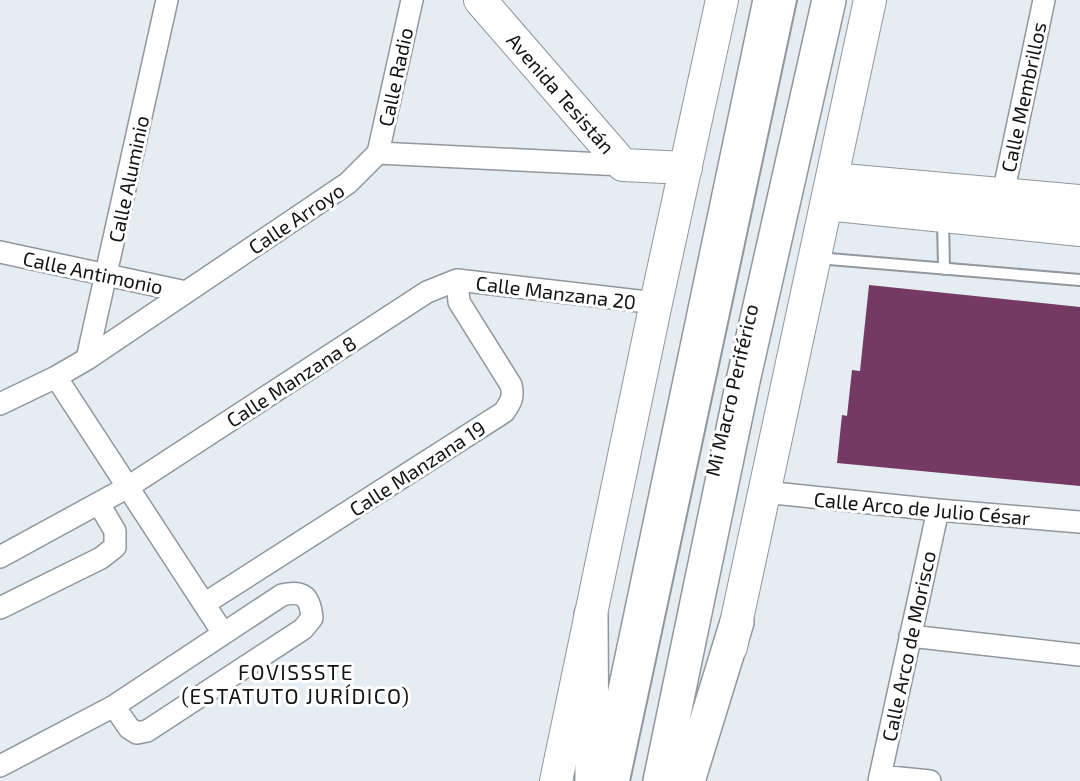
<svg xmlns="http://www.w3.org/2000/svg" width="1080" height="781" font-family="'Exo 2',sans-serif">
<style>
.building{fill:#743a63}
.lines{fill:none;stroke-linecap:round;stroke-linejoin:round}
.lane-casing{stroke:#91979c;stroke-width:14}
.street-casing{stroke:#91979c;stroke-width:24}
.secondary-casing{stroke:#91979c;stroke-width:34}
.highway-casing{stroke:#91979c;stroke-width:36}
.lane{stroke:#fff;stroke-width:10}
.street{stroke:#fff;stroke-width:21}
.secondary{stroke:#fff;stroke-width:32}
.highway{stroke:#fff;stroke-width:33}
.labels{text-anchor:middle;dominant-baseline:central;stroke-width:6;stroke-linejoin:round;paint-order:stroke}
.street-label{font-size:20px;fill:#111315;stroke:#fff}
.neighbourhood-label{font-size:21px;letter-spacing:1.5px;fill:#111315;stroke:#fff}
</style>
<rect width="100%" height="100%" fill="#e5ecf2"/>
<!-- building -->
<path class="building" d="M869,285l211,22v179l-243,-23 5,-48 5,1 5,-46 8,1z"/>
<g class="lines">
<!-- lane casing -->
<g class="lane-casing">
<path id="lane" d="M943,219l1,50
M817,258l263,22
M624,781l167,-781"/>
</g>
<!-- street casing -->
<g class="street-casing">
<path id="street" d="M378,153l34,-153
M1003,194l41,-194
M0,252l186,40
M87,359l80,-359
M56,377l167,256
M0,404l56,-27 31,-18 261,-176 30,-30 245,12
M764,492l174,18 142,12
M0,557l128,-70 299,-195 30,-12 199,23
M204,604l300,-192c7,-10 10,-15 7,-27l-52,-83 -2,-22
M0,608l101,-50 14,-11v-16l-16,-27
M910,636l170,19
M0,766l114,-60 168,-111c22,-5 28,2 30,23l-9,11 -156,102 -10,2 -8,-5 -15,-22
M880,776l50,5
M879,781l59,-271"/>
</g>
<!-- secondary casing -->
<g class="secondary-casing">
<path id="secondary" d="M480,0l143,165 63,3
M832,179l248,22
M826,204l254,26
M731,647l139,-647
M556,781l100,-478 66,-303"/>
</g>
<!-- highway casing -->
<g class="highway-casing">
<path id="highway" d="M591,615l1,166
M606,781l164,-781
M660,781l83,-400 86,-381
M688,781l49,-159"/>
</g>
<!-- lane -->
<use href="#lane" class="lane"/>
<!-- street -->
<use href="#street" class="street"/>
<!-- secondary -->
<use href="#secondary" class="secondary"/>
<!-- highway -->
<use href="#highway" class="highway"/>
</g>
<g class="labels">
<!-- street labels -->
<g class="street-label">
<text transform="translate(395 77) rotate(-78)">Calle Radio</text>
<text transform="translate(561 93) rotate(49)">Avenida Tesistán</text>
<text transform="translate(1023 97) rotate(-78)">Calle Membrillos</text>
<text transform="translate(128 179) rotate(-78)">Calle Aluminio</text>
<text transform="translate(296 218) rotate(-34)">Calle Arroyo</text>
<text transform="translate(93 272) rotate(12)">Calle Antimonio</text>
<text transform="translate(556 292) rotate(7)">Calle Manzana 20</text>
<text transform="translate(291 381) rotate(-33)">Calle Manzana 8</text>
<text transform="translate(731 390) rotate(-77)">Mi Macro Periférico</text>
<text transform="translate(417 468) rotate(-33)">Calle Manzana 19</text>
<text transform="translate(922 508) rotate(5)">Calle Arco de Julio César</text>
<text transform="translate(908 646) rotate(-78)">Calle Arco de Morisco</text>
</g>
<!-- neighbourhood labels -->
<g class="neighbourhood-label">
<text x="296" y="671">FOVISSSTE<tspan x="296" dy="24">(ESTATUTO JURÍDICO)</tspan></text>
</g>
</g>
</svg>
